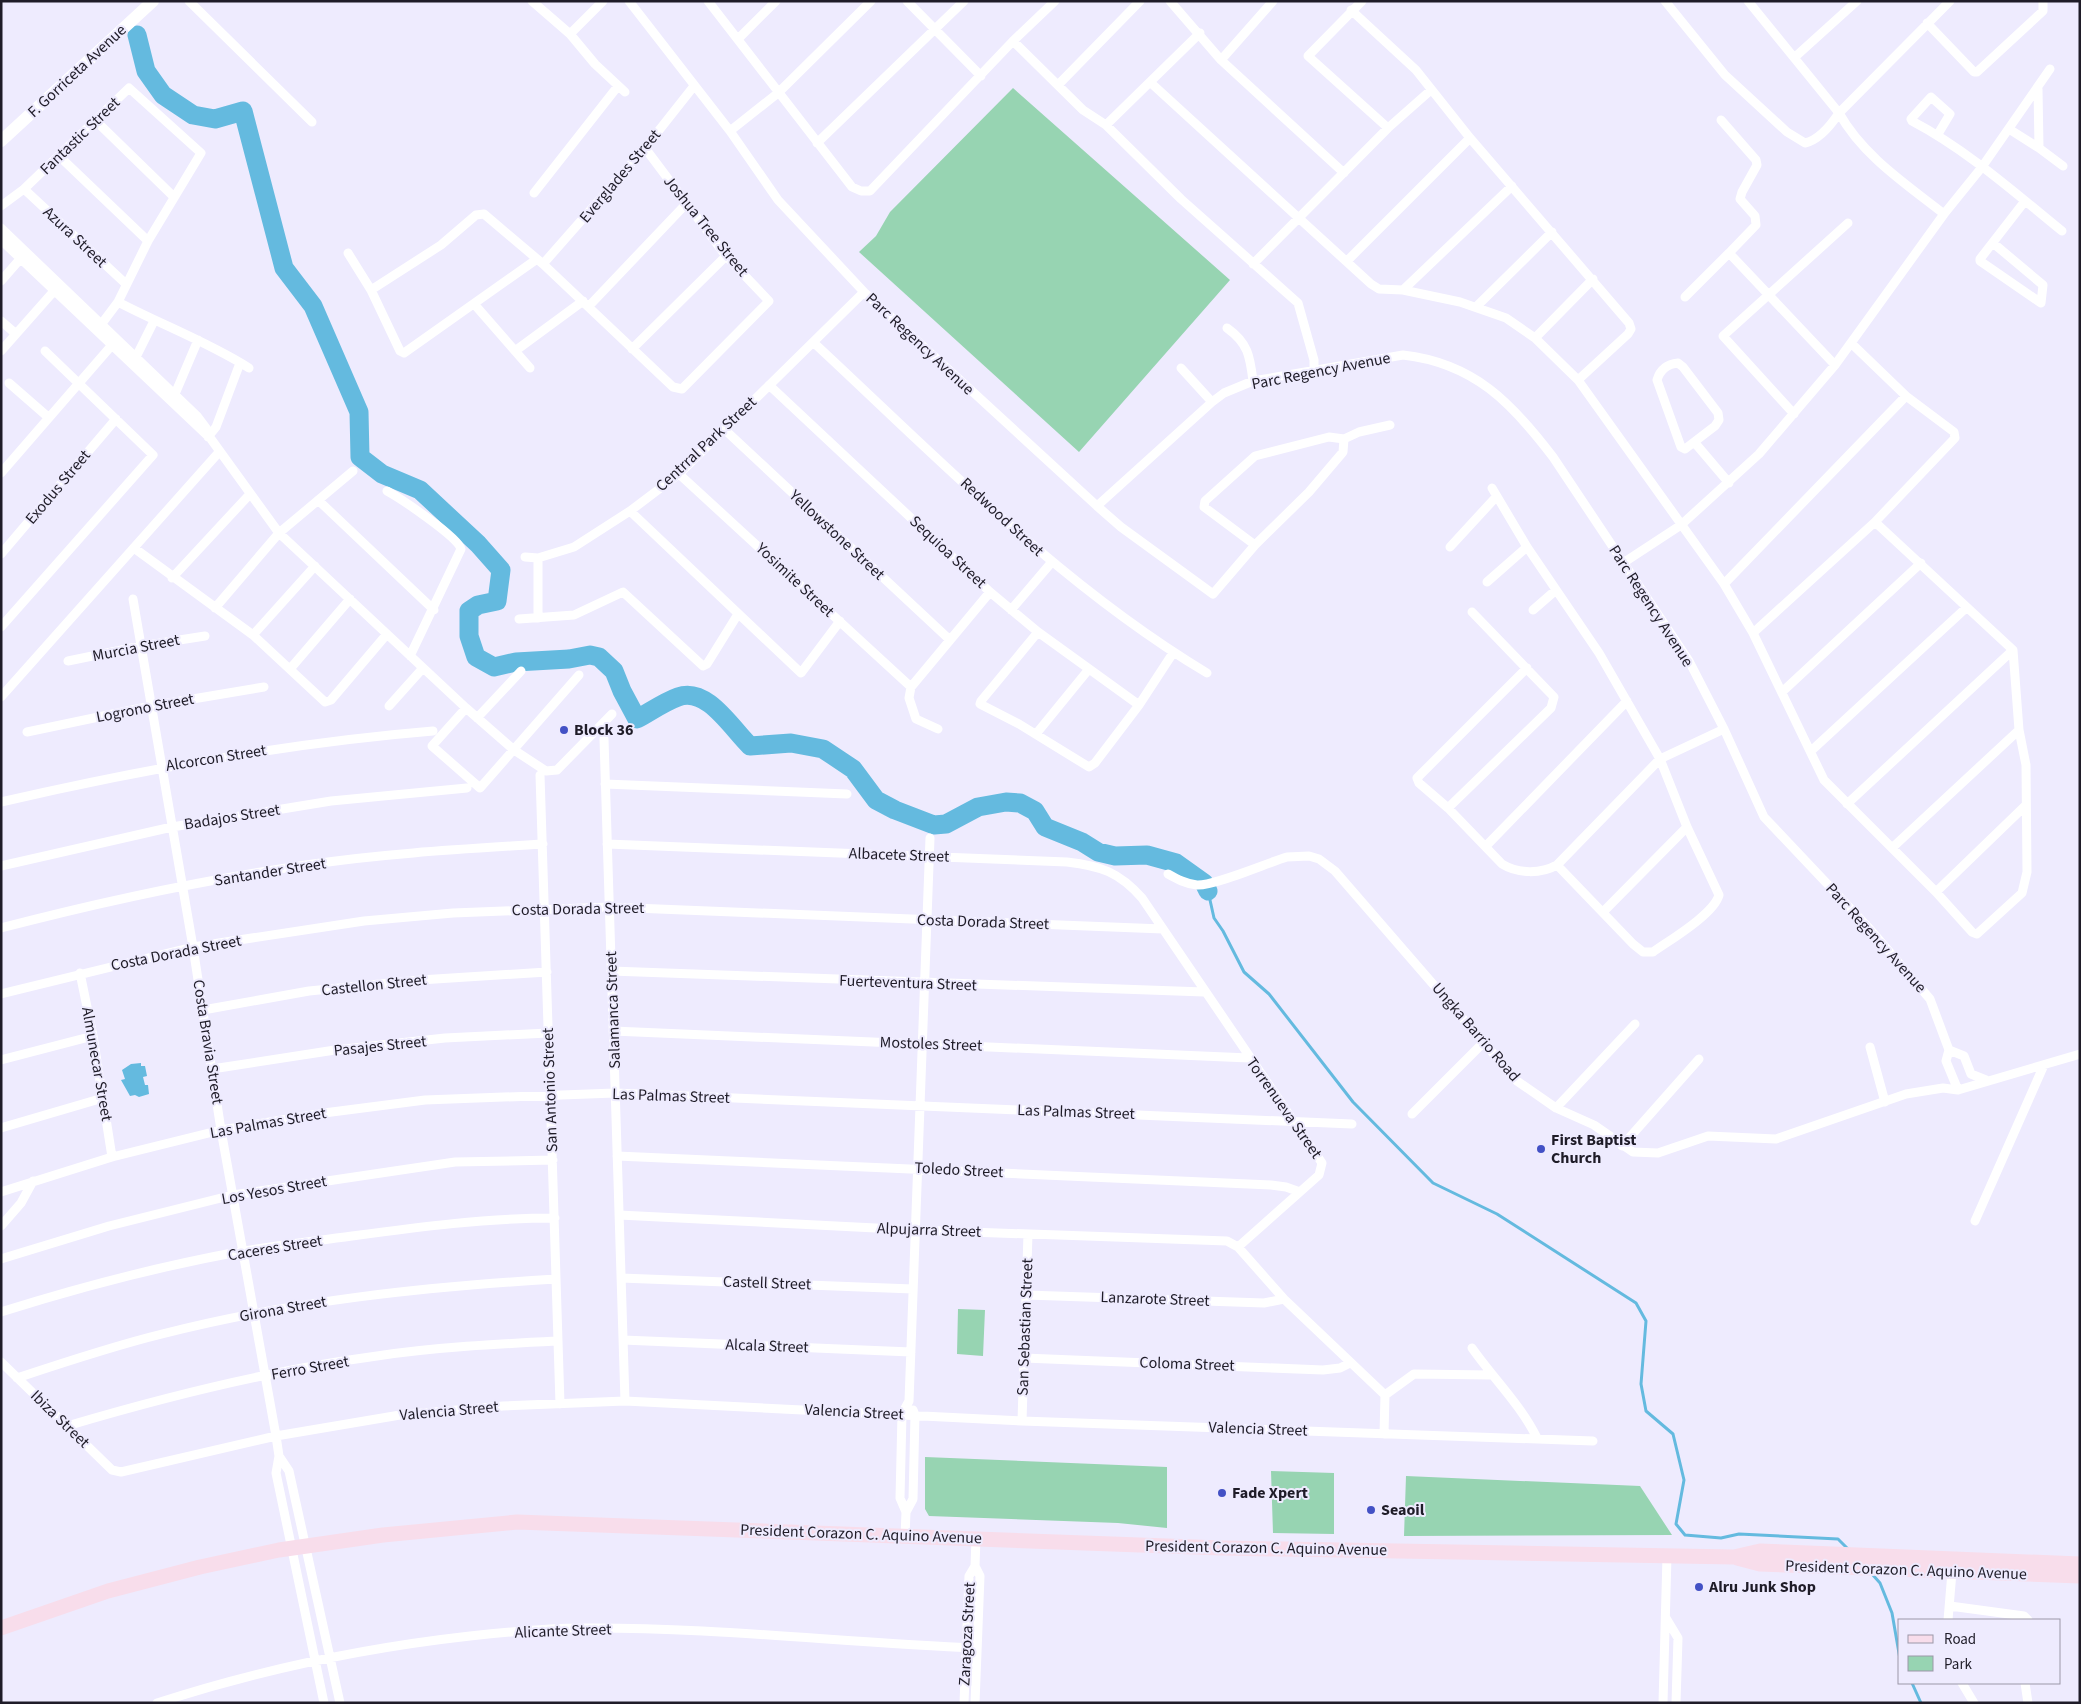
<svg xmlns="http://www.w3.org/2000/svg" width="2081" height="1704" font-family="'Source Sans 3',sans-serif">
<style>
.green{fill:#97d4b2}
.water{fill:#64badf}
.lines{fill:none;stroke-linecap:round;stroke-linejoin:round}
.stream{stroke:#64badf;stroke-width:3}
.river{stroke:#64badf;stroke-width:19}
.minor{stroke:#fff;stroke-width:9}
.secondary{stroke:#fff;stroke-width:12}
.primary{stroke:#f8ddeb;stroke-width:15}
.poi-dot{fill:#4351c5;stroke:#eeebfe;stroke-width:2}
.labels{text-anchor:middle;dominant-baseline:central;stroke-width:4;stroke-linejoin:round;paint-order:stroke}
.street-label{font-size:16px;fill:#1f1c28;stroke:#eeebfe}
.poi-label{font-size:16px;font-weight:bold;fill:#1f1c28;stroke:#eeebfe;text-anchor:start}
</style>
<rect width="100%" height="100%" fill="#eeebfe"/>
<!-- green -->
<path class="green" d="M1013,88l217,192 -151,172 -220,-200 17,-16 14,-24z
M958,1309l27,1 -2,46 -26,-2z
M925,1457l242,10v61l-49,-5 -189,-7 -4,-7z
M1271,1471l63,2v61l-61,-1z
M1406,1476l234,10 32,49 -268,1z"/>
<!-- water -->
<path class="water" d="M141,1063v3h4l2,10 -4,1 2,8h3l1,9 -10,3 -4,-2 -5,1 -9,-16 4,-1 -3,-9 9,-6z"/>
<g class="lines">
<!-- stream -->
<path class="stream" d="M1208,891l6,27 9,13 21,41 25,22 84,108 80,81 64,31 139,89 10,18 -5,63 5,27 27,23 11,46 -8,44 9,11 36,3 18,-4 99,5 11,11
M1872,1574l8,9 12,30 8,46
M1912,1683l9,20"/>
<!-- river -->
<path class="river" d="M137,35l9,36 17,24 30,20 22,4 28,-8 41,157 29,38 46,106 1,45 22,17 38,16 58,54 23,26 -4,31 -19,4 -9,6v25l7,21 18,10 22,-5 53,-3 21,-4 9,2 15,14 8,20 15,28c13,-7 27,-17 41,-22 29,-11 54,32 72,49l41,-3 32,6 30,20 23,31 19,10 39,15 12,-1 32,-17 28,-5 14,1 15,8 10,16 37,15 16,10 17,4 32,-1 29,8 28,20 4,8"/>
<!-- minor -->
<path class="minor" d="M189,1l123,121
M532,1l38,33 25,30 30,28
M629,1l101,130 48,69 86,92 233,214 115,-104 12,-9 29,-12 150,-26c71,8 109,48 150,102l136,204 35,68 40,88 104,110 62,72 19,51
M708,1l144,186 9,4h9l143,-150 42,-40
M907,1l74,75
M1170,1l51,59 123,113
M1362,1l-54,55 80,72
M1665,1l60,74 62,57 18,11c14,-3 26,-18 34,-30l111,-112
M1351,10l65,60 54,68 159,185 2,6 -3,5 -50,46
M1927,23l47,49h3l66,-61v-10
M570,34l33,-33
M739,38l37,-37
M1013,41l70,69 23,15 75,74 117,104 16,57v10
M1795,57l62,-56
M1221,60l52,-59
M1151,83l220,201 8,5 24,1 57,12 46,16 29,20 43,42 146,204 29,49 71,147 112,112 36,40 5,2 45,-41 5,-21 -1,-107 -7,-35 -6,-80 -138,-128
M1058,85l82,-84
M2038,89l1,59 24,18
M1721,120l35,40 1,5 -15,27 -2,7 15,17 1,9 -27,28 106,112
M96,121l78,76
M1106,125l94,-92
M2009,129l30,19
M730,131l48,-38 93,-92
M1938,134l12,-20 -19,-17 -20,22 1,2c55,29 102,71 150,110
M817,143l147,-142
M59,156l89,85
M24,189l102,95
M534,193l84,-107
M1,206l23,-17 105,-101 72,65 -53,88 -30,61 -21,28
M1944,214l38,-47 68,-98
M1,228l196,188 9,12
M1,240l210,199 68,94 187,175 48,42 32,21 11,-1 55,-56
M1993,243l50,42 -2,18 -61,-42v-2l45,-58
M348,253l23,37 29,61 4,2 133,-94
M1347,261l123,-123
M543,264l102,-116 49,-62
M1253,264l135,-136 43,-38
M1,281l20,-23
M371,290l70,-45 35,-30 8,-1 59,50 130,123 9,2 87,-88 -43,-45 -81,-108
M1403,290l109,-104
M1685,297l44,-44
M118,302c44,23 90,40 131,66
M475,305l55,63
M589,306l97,-102
M1477,306l75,-74
M1,321l15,13
M1227,328c21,15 23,28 26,53
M1535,338l58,-59
M813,342c125,116 246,242 394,331
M632,349l94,-93
M1,351l53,-60
M515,351l68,-50
M134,361l20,-40
M1678,363l5,4 35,46 1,7 -4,6 -30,23 -4,-2 -24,-67c3,-10 10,-16 21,-17z
M1181,368l31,34
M9,383l39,34
M769,385l221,207 48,40 101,73
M175,394l23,-54
M1794,414l-71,-78 125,-113
M724,429l226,211
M208,437l8,-10 24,-64
M1695,443l34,40
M1,473l111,-128
M679,474l232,213
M1492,488l35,59 72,106 61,106 27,68 32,68c-5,19 -49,45 -66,57h-10l-10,-8 -76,-79
M387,491c13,7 71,46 74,58l-51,107
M318,500l116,110
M1097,506l24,21 92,67 42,-49 54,-53 34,-40 1,-13
M630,511l171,162 39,-52
M1255,545l-51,-38 1,-6 50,-45 74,-19 15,2 15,-7 31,-7
M1450,547l46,-50
M134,548l119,87 72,67 6,-2 56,-66
M1,554l115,-135
M525,557l13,1 36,-11 56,-36 49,-37 185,-182
M1623,563l58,-38 78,-71 76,-89 109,-151c-38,-30 -81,-58 -105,-101l-91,-112
M172,578l78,-84
M1487,582l40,-35
M1724,584l182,-188
M133,599l60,348 28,183 55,306 3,20 -3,17 48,230
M215,608l64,-75 74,-62
M1011,610l40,-47
M1533,610l23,-20
M538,618v-60
M519,619l55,-4 49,-23 80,74 4,-2 31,-50
M1,627l152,-172 -108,-104
M1038,632l-57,69 -1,3 39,20 70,43 6,-4 44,-58 34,-52
M1753,633l122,-111 80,-84 -1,-6 -48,-36 -55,-53
M253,635l62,-69
M68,661l73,-15 64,-10
M1527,668l-110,110 2,5 29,25 54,56c16,10 39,10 55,1l103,-106 64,-30
M290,669l60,-70
M1782,692l139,-129
M1,697l219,-246
M389,706l34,-38
M466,708l-34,38 48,42 99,-113
M477,718l44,-47
M938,729l-22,-10 -7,-21 2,-11 79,-95
M27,732l124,-26 113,-19
M1036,734l53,-65
M604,739l21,662
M1811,751l155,-143
M540,775l20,629
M605,784l242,10
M1,802c143,-33 286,-59 432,-71
M1847,804l166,-154
M1448,808l103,-100 3,-11 -82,-85
M607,844l460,18c34,4 52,10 75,36l180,265 -3,12 -81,72
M1486,846l141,-145
M1892,848l127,-118
M1,866l171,-39 159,-26 136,-13
M1168,874c9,5 18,10 29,11 17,1 70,-22 90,-28l22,-1 10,3 16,12 182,210 39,27 38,17 39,27 25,1 50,-17 68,3 130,-45 37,-6 15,2 122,-36
M1936,892l89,-86
M1604,911l83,-84
M1,928c103,-27 207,-49 312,-64 76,-11 153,-15 230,-20
M611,971l593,21
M80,973l13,63 19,121
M1,994l192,-47 171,-26 89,-8 156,-6 554,22
M203,1010l106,-19 111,-11 127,-8
M613,1031l636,27
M1870,1047l15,55
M1949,1050l15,6 7,18 15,6
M1949,1050l-3,11 12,29
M1,1060l92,-24
M212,1069l123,-19 110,-12 103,-5
M1556,1108l79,-84
M1412,1114l72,-72
M1,1128l102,-30
M1622,1146l77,-87
M617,1156l654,29 15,2 14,5
M1,1192l111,-35 109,-27 103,-17 101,-13 190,-7 737,31
M619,1215l296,15 312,11 11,6 46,52 101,96
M1975,1221l69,-156
M1,1226l20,-23 12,-22
M1,1259l108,-33 124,-31 222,-33 98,-2
M621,1278l292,11
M1026,1295l238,8 20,-4
M1,1312c79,-25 160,-46 242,-61 36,-6 73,-10 109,-15 67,-9 134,-18 203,-18
M623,1340l288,12
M1472,1348c21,30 49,57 65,90
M1024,1358l299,12 17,-2 10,-5
M1,1362l111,108 9,2 155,-36 124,-21 103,-9 122,-5 397,20 571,20
M17,1378c48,-16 96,-32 145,-44 129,-33 261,-47 394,-55
M1385,1395l29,-21 77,1
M1022,1421l6,-187
M67,1426c101,-30 205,-56 310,-70 60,-9 121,-12 181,-15
M1384,1434l1,-39
M279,1456l10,15 51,232
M906,1512l7,-13 2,-84 -2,-5
M905,1536l1,-24 -6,-14 2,-84 7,-13 21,-563
M1950,1606l74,10 4,4
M1666,1618l12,20 -2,65
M1948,1620l4,-48
M1962,1683l12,20
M2025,1683l3,20
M157,1703c102,-33 206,-55 313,-67 37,-4 75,-8 112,-8 132,-1 264,15 395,20
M964,1703l5,-127 6,-10
M975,1703l5,-127 -5,-10 1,-28
M1663,1703l4,-147"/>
<!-- secondary -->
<path class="secondary" d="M1,141l152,-140"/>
<!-- primary -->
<path class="primary" d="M1737,1558l23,6 320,12
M1,1628l107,-37 92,-24 79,-17 104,-15 134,-13 705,26 512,9 26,-6 320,13"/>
</g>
<!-- markers -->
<g class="poi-dot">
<circle cx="564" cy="730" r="5"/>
<circle cx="1541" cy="1149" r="5"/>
<circle cx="1222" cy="1493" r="5"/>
<circle cx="1371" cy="1510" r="5"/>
<circle cx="1699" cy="1587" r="5"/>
</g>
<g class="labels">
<!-- street labels -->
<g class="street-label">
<text transform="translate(77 71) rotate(-43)">F. Gorriceta Avenue</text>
<text transform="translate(80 136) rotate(-44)">Fantastic Street</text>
<text transform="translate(620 176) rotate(-50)">Everglades Street</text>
<text transform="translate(706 226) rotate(51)">Joshua Tree Street</text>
<text transform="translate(75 237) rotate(43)">Azura Street</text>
<text transform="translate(920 344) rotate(43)">Parc Regency Avenue</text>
<text transform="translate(1321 371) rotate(-11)">Parc Regency Avenue</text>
<text transform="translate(706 444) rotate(-43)">Centrral Park Street</text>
<text transform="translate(58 487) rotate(-50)">Exodus Street</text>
<text transform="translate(1002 517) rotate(43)">Redwood Street</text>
<text transform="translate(837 535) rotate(43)">Yellowstone Street</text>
<text transform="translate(948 552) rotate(43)">Sequioa Street</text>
<text transform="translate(795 580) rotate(43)">Yosimite Street</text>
<text transform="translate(1651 606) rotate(57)">Parc Regency Avenue</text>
<text transform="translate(136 648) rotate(-11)">Murcia Street</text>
<text transform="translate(145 708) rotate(-11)">Logrono Street</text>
<text transform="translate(216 758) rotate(-9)">Alcorcon Street</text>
<text transform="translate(232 817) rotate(-9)">Badajos Street</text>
<text transform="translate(899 855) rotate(2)">Albacete Street</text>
<text transform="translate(270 872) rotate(-9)">Santander Street</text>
<text transform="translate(578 909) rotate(-1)">Costa Dorada Street</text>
<text transform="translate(983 922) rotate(2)">Costa Dorada Street</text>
<text transform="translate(1876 938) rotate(48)">Parc Regency Avenue</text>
<text transform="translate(176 953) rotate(-11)">Costa Dorada Street</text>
<text transform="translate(908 983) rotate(2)">Fuerteventura Street</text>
<text transform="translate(374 985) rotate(-6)">Castellon Street</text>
<text transform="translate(613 1010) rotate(-92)">Salamanca Street</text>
<text transform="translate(1476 1032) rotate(49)">Ungka Barrio Road</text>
<text transform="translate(208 1042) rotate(81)">Costa Bravia Street</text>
<text transform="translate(931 1044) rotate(2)">Mostoles Street</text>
<text transform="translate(380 1046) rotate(-6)">Pasajes Street</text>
<text transform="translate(97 1064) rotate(80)">Almunecar Street</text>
<text transform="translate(550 1090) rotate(-92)">San Antonio Street</text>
<text transform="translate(671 1096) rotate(2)">Las Palmas Street</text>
<text transform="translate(1284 1108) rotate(55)">Torrenueva Street</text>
<text transform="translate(1076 1112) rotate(2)">Las Palmas Street</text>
<text transform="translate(268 1123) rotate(-10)">Las Palmas Street</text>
<text transform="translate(959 1170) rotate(3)">Toledo Street</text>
<text transform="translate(274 1190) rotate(-10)">Los Yesos Street</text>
<text transform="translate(929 1230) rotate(2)">Alpujarra Street</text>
<text transform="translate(275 1248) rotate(-9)">Caceres Street</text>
<text transform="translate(767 1283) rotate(2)">Castell Street</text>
<text transform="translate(1155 1299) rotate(2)">Lanzarote Street</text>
<text transform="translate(283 1309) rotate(-10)">Girona Street</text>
<text transform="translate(1025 1327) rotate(-88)">San Sebastian Street</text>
<text transform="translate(767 1346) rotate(2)">Alcala Street</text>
<text transform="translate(1187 1364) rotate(2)">Coloma Street</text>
<text transform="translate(310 1368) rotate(-10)">Ferro Street</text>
<text transform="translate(449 1411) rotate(-5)">Valencia Street</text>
<text transform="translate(854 1412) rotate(3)">Valencia Street</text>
<text transform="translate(60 1419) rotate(44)">Ibiza Street</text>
<text transform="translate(1258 1429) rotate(2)">Valencia Street</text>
<text transform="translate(861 1534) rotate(2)">President Corazon C. Aquino Avenue</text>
<text transform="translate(1266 1548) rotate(1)">President Corazon C. Aquino Avenue</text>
<text transform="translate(1906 1570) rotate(2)">President Corazon C. Aquino Avenue</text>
<text transform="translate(563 1631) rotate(-2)">Alicante Street</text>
<text transform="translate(967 1634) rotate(-87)">Zaragoza Street</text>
</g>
<!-- poi labels -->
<g class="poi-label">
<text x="574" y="730">Block 36</text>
<text x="1551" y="1140">First Baptist<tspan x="1551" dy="18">Church</tspan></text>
<text x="1232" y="1493">Fade Xpert</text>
<text x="1381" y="1510">Seaoil</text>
<text x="1709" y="1587">Alru Junk Shop</text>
</g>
</g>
<!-- border -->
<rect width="2081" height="1704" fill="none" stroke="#1f1c28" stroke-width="5"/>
<!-- legend -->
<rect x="1898" y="1619" width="162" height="65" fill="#eeebfe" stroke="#9b98a8"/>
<rect x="1908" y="1635" width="25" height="8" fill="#f8ddeb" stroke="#9b98a8"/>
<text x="1944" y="1644" font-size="15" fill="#1f1c28">Road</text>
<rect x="1908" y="1656" width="25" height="15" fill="#97d4b2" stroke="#9b98a8"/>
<text x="1944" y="1669" font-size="15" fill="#1f1c28">Park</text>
</svg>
